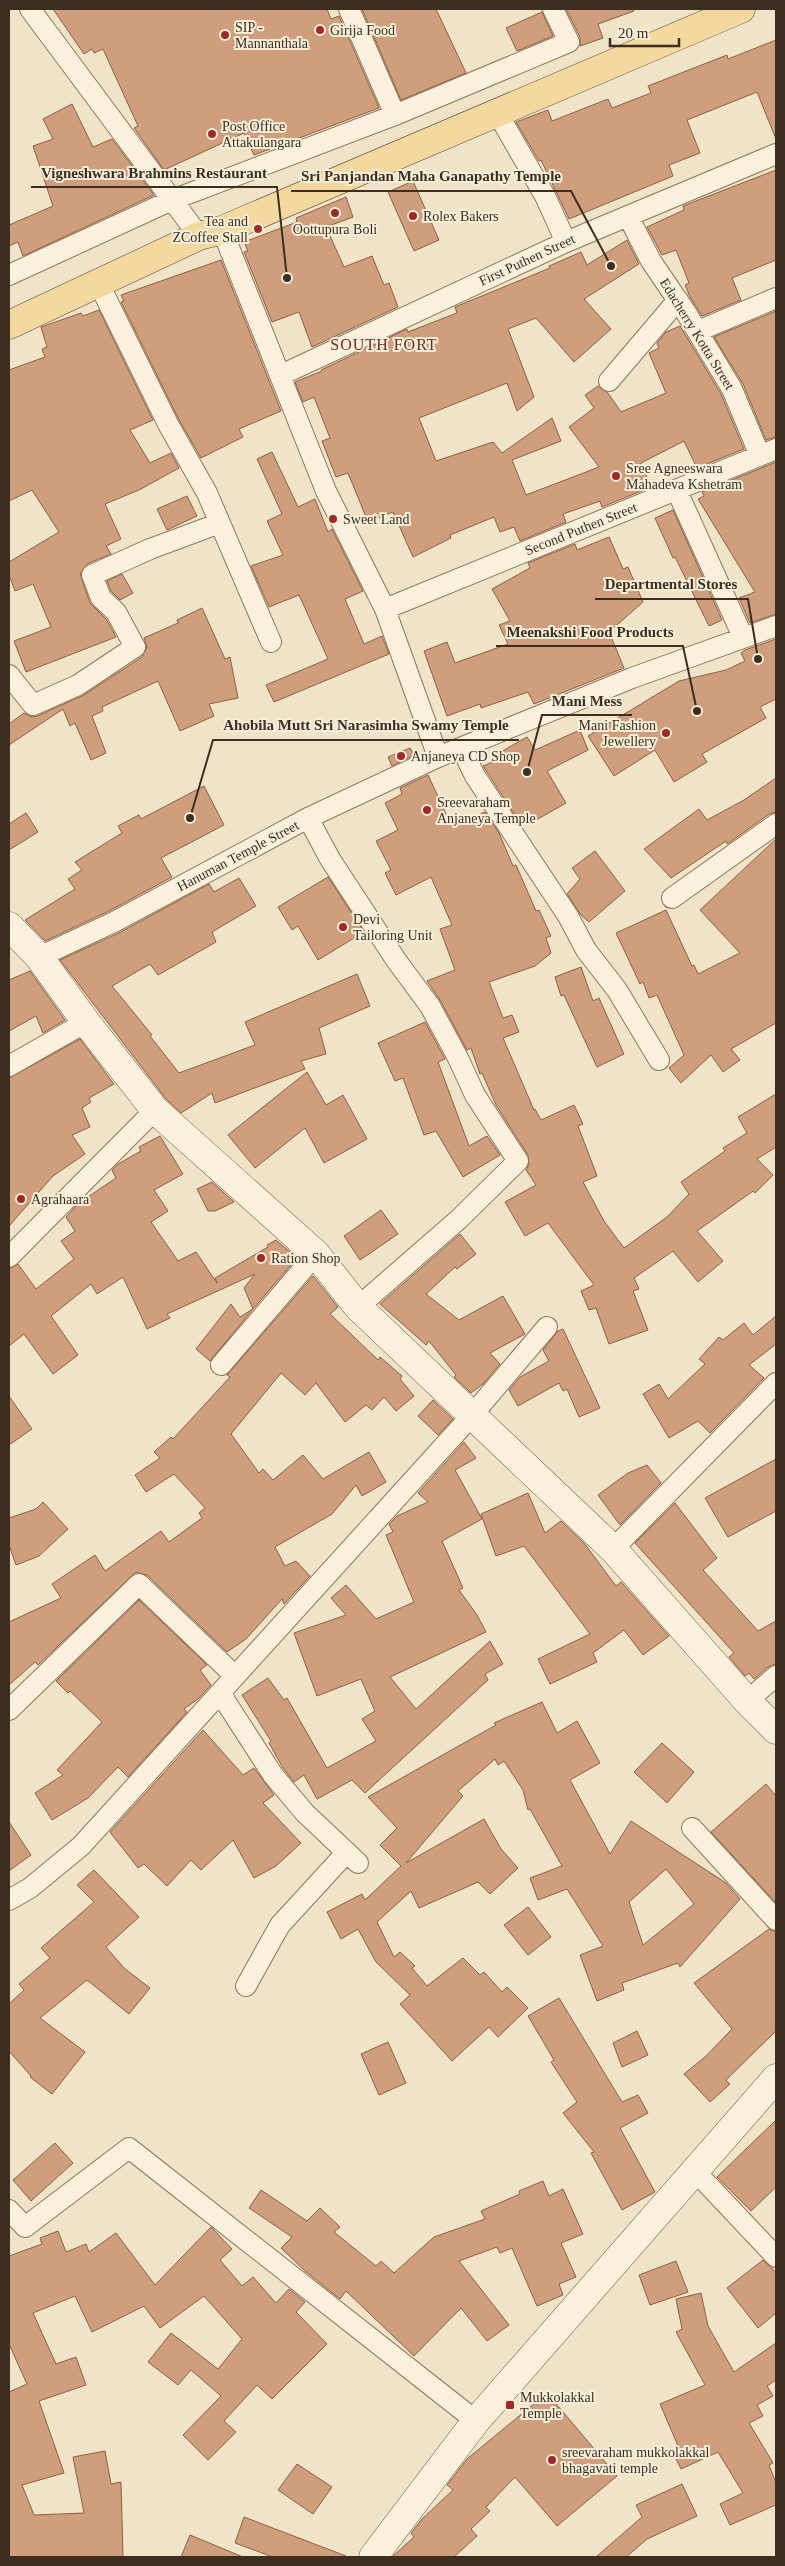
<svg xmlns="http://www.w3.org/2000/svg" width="785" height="2566" font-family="'Times New Roman',serif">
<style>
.building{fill:#cf9f7d;stroke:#8d5f41;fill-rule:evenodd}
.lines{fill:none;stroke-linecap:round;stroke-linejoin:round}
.street-casing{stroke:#8d765c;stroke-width:22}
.secondary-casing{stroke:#6f573f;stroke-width:29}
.primary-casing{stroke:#5b4430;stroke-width:29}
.street{stroke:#faf1dc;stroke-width:20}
.secondary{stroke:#faf1dc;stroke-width:28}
.primary{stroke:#f3d9a0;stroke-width:28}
.poi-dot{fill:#9e2a2b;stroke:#f7eed8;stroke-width:2}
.labels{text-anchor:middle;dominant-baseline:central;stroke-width:4;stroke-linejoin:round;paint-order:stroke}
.poi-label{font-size:14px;fill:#3d2e20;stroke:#f7eed8;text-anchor:start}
.street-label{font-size:14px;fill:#3d2e20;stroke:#f7eed8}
.quarter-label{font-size:16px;letter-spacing:1px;fill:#6b2e1e;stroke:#f7eed8}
.leader{fill:none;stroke:#3d2e20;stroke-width:2}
.callout-dot{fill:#3d2e20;stroke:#f7eed8;stroke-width:2}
.callout-label{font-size:15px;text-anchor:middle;font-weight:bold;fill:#3d2e20;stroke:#f7eed8;stroke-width:4;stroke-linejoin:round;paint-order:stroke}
</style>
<rect width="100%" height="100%" fill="#f0e4c8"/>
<!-- building -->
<path class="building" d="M53,9h274l4,10 8,-3 40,92 -125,47 -10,-22 -80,37 -30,-42 4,-2 -35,-77 -9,4 -2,-4 -8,5z
M362,9h74l30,64 -65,27z
M566,9h67l1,2 -36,13 5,14 -23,8v-9z
M542,12l11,24 -36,15 -11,-23z
M776,40v99l-19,-47 -70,28 13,33 -31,12 4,11 -104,43 -28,-59 -2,1 -23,-39 32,-12 4,11 56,-22 4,9 39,-15 -3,-7 79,-31 1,4z
M72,104l21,43 19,-8 42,56 -131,61 -5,-14 -9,4v-21l44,-19 -20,-60 20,-7 -10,-20z
M776,170v90l-44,18 9,22 -39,16 -12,-19 -5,-12 4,-2 -13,-33 -14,5 -15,-28 37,-17 -1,-4z
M413,181l26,59 -25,11 -26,-59z
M346,197l7,20 -27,10 18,40 28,-11 12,29 5,-2 9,24 -86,40 -13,-35 -27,10 -28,-70 4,-1 -4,-9 53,-20 -1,-4z
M627,240l12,24 -55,35 27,30 -37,33 -38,-44 -28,11 26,68 -17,14 -10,-28 -88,35 17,43 57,-19 9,11 50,-35 9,23 -49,19 14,35 73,-28 -30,-40 25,-19 -9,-13 13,-9 10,7 13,19 45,-19 -17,-40 10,-5 -2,-5 9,-11 14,-6 41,68 23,55 -47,19 -13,-27 -43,22 10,24 -49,20 -2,-6 -37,13 3,8 -46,19 -6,-14 -14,5 -6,-15 -44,18 1,3 -38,19 -20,-45 -25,10 -20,-49 -12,4 -14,-36 8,-3 -16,-41 -11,5 -8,-20 27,-11 -1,-1 86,-41 1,3 49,-19 -2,-6 95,-39 -1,-2 32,-14 6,13z
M221,260l60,151 -42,18 4,8 -42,21 -23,-40 -57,-116 3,-1 -3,-6z
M99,310l54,110 -23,10 20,33 21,-10 8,15 -40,22 -34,14 16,35 -15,7 5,8 -24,10 -7,10 10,29 16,16 10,18 -90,35 -12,-31 37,-14 -18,-43 -18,7 -6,-16v-13l50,-30 -27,-42 -23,11v-131l36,-13 -3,-8 5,-2 -6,-20 40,-14 2,3z
M776,311v126l-10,3 -23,-56 -29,-47z
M272,452l26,55 17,-8 13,33 4,-3 31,62 -18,8 19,45 18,-8 7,18 -115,48 -8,-17 62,-26 -29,-64 -30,12 -18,-41 32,-11 -16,-34 15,-7 -25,-55z
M776,462v152l-26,9 -11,-25 16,-6 -57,-93 6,-3 -2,-4z
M187,496l10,20 -30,14 -10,-21z
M673,510l49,110 -13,6 -34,-69 -2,1 -18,-40z
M609,537l14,32 5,-2 15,35 -34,30 15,36 -90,36 -6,-12 -47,16 -1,-4 -33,12 -23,-65 23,-9 8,21 53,-19 -9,-19 11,-4 -18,-32 38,-21 -2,-5 47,-19 2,6z
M122,574l11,19 -13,7 -9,-9 -4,-10z
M202,608l23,51 5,-2 8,41 -29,6 5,12 -34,15 -22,-50 -56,26 1,4 -11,5 14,37 -15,7 -16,-37 -5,3 -7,-17 -54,36v-21l15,-11 8,4 5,-1 47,-21 58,-38 5,-10 -3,-9 34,-15 -1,-3z
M776,639v60l-16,8 6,11 -64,36 5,8 -33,20 -19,-32 -41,26 -26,-40 91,-55 47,-11 19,-9 -4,-8 4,-3z
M580,730l8,20 -41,21 19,32 -30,17 -15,4 -38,-58 17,-7 -3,-5 30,-17 8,13z
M410,748l4,7 -22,11 -4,-9z
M428,775l24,52 33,-15 14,21 14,33 3,-1 20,46 3,-1 12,26 -5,2 5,15 -16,13 -46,16 14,36 9,-3 7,17 -16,6 31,72 1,-1 6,11 33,-15 9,19 -5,2 19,50 -14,6 21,39 20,27 43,-31 22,-23 -8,-12 44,-31 -2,-3 24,-15 -9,-16 38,-23v53l-19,12 16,16 -18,18 -2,-2 -56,40 26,30 -25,21 -25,-31 -39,27 5,11 -6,2 15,39 -39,14 -13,-36 -7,2 -8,-19 13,-6 -46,-62 -23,13 -20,-34 31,-17 -10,-15 3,-5 -1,-10 -32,-50 -14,-32 -2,1 -9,-26 -4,2 -27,-50 -13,-19 28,-11 -15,-41 12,-4 -21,-48 -35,18 -11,-22 6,-3 -15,-29 22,-11 -13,-27 17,-9 -2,-6z
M776,778v34l-7,2 -39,28 -3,2 -1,-3 -55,37 -27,-29 55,-40 8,11 37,-20z
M204,786l20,39 -63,33 11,19 -63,34 -64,30 -20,-21 50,-31 -7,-10 14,-9 -7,-8 47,-29 -4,-7 21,-11 2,4z
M26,813l12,19 -29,18v-26z
M776,839v184l-45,26 9,11 -17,12 -12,-17 -30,28 -12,-15 15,-13 -27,-60 -8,3 -6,-16 -3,2 -24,-51 50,-23 26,56 2,-1 4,9 42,-21 -40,-43z
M595,851l30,40 -36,31 -8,-7 -14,-21 13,-15 -8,-11z
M328,877l36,55 -46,28 -20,-34 -6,4 -14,-23z
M239,878l17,28 -44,26 4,10 -58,33 -8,-11 -38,22 40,49 -2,1 29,37 76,-28 -10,-23 112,-48 13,32 -51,22 7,26 -25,7 4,8 -90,34 -3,-10 -31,20 -15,-14 -106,-139 59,-27 90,-49 5,8z
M581,967l12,34 6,-3 25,56 -27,13 -33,-72 -3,1 -6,-19z
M30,971l35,49 -22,13 -7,-17 -27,15v-51z
M425,1022l20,37 -7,3 31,84 18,-10 13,19 -37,22 -27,-46 -12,4 -21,-57 -8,3 -17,-38z
M80,1039l34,45 -25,14 2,4 -9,6 8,19 -18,8 13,19 -32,22 -44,50v-148z
M307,1072l19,33 17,-10 24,44 -43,24 -19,-35 -50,40 -27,-33z
M160,1136l23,38 -29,16 14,21 -17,11 27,39 18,-9 21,31 -2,-5 53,-31 -1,-2 9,-5 21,18 -44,51 -9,-21 11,-14 -88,40 3,4 -23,11 -24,-52 -26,17 -6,-10 -40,32 27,39 -25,19 -29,-40 -15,12v-77l9,-5 18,25 38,-30 -13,-18 14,-10 -9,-14 13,-14 37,-25 -4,-8 6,-6 23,-13 -2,-4z
M212,1182l22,20 -19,9h-7l-11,-22z
M381,1210l17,24 -38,26 -16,-24z
M460,1234l16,20 -19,15 -2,-2 -29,27 33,26 44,-24 22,38 -35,19 10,11 -17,20 -12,9 -17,-16 2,-2 -27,-34 -3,4 -46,-41z
M313,1276l25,31 -8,7 48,46 2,-3 22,19 -2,3 14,17 -18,15 -12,-14 -12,13 -6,-5 -21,17 -29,-39 -11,12 -24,-22 -50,61 28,39 4,-4 10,11 30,-25 20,24 46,-27 17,30 -24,14 -6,-11 -24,29 -57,33 10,19 11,-5 14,15 -26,28 -2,-5 -36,40 -19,13 -80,-77 -11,-3 -98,93 -3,-3 -26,23v-63l52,-24 -9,-14 43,-29 10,16 56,-40 8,11 33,-24 -3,-5 6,-5 -31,-34 -28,18 -11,-17 25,-17 -6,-6 17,-15 2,2 57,-62 -3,-2z
M231,1304l9,13 13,-8 -43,52 -14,-12z
M776,1316v28l-27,21 15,13 -54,55 -12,-12 -29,17 -26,-44 16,-10 9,15 37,-35 -6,-5 20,-22 4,3 21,-17 9,12z
M563,1329l37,79 -21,9 -12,-28 -4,2 -4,-8 -41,23 -9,-16 11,-13 29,-16 -6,-11 15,-19z
M9,1396l23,33 -23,16z
M433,1400l20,19 -15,16 -20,-19z
M464,1442l12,16 -21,12 27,49 -40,22 21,47 -4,2 18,25 9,17 -96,45 26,32 74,-68 13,23 -18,10 3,6 -123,113 -13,-13 -35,19 -13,-24 -10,7 -11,-14 -14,-25 2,-2 -29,-46 26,-17 16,22 3,-2 40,70 49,-27 -14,-22 13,-8 -14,-32 -44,17 -23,-63 52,-18 -15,-17 15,-13 30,34 38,-17 -28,-67 7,-3 -4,-8 8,-8 31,-14 -10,-9z
M776,1459v52l-48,26 -23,-39z
M647,1465l14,18 -41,42 -22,-30 30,-22z
M528,1493l17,40 16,-12 23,22 32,43 5,-4 48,54 -26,19 -19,-25 -31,23 4,9 -47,22 -12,-25 52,-25 -66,-88 -28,10 -15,-42z
M43,1502l25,27 -29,27 -23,9 -7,-20v-27l27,-9z
M675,1503l42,55 -14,12 55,61 18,-10v43l-8,3 -14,12 -5,-6 -4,3 -16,-19 5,-4 -99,-110z
M139,1600l68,65 -7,5 11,15 -13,14 -14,10 3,3 -59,65 -10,-10 -30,31 -36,22 -17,-27 28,-18 -6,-5 45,-48 -32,-31 -2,2 -12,-12z
M542,1702l15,31 20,-12 23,42 -30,17 40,74 21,-33 95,62 14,16 -60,68 -2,-4 -56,20 2,7 -27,11 -17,-46 23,-9 -36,-57 -29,11 -8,-22 32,-12 -32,-57 -2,1 -5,-20 -19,-29 -6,4 -3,-6 -37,32 5,5 -57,67 78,-44 17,30 17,19 -28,26 -12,-12 -59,26 -8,-17 -34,31 17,35 6,-5 15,14 -3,2 15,18 36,-28 17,17 4,-3 18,20 5,-5 21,21 -30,29 -9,-10 -37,34 -52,-57 10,-9 -34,-33 -18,-33 -17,10 -14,-27 35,-18 3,6 36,-34 -21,-21 17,-17 -29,-31 128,-72 -2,-2zM666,1869l28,35 -51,41 -14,-43z
M203,1730l40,45 11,-7 20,27 -11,8 38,40 -25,23 -22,12 -21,-38 -32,30 -10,-10 -24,26 -23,-22 -6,4 -28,-36z
M662,1743l32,29 -27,31 -33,-31z
M766,1784l10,12v107l-65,-71z
M9,1822l22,33 -22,16z
M94,1870l45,47 -33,30 18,21 26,20 -21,26 -42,-34 -47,38 45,34 -33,42 -22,-17 1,-1 -22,-25v-47l15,-14 -5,-6 31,-26 -9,-10 53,-46 -17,-17z
M528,1907l23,30 -23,18 -24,-30z
M769,1929l7,3v99l-50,49 4,4 -20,18 -26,-28 21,-17 27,-28 -38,-46z
M559,1998l63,104 16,-7 10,18 -28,15 35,64 -33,18 -31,-57 3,-1 -31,-39 14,-11 -26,-40 3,-2 -26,-44z
M637,2031l11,24 -26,12 -9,-24z
M388,2042l18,41 -27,12 -18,-41z
M776,2120v67l-25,24 -34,-34z
M55,2143l18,20 -42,38 -18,-21z
M543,2181l6,15 14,-7 20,45 -22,9 15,34 -17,7 4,11 -26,11 -25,-58 -12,5 -3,-6 -38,14 50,64 -22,16 -26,-33 -47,48 -68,-65 -6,8 -35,-28 -24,-23 11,-11 -43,-29 12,-18 46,31 13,-13 20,19 -6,5 42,34 5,-5 13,12 40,-36 51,-18 -4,-8 39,-17 -1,-3z
M211,2227l21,22 -12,11 22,26 11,-9 23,26 13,-14 16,13 -9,10 31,32 -55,55 -15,-14 -33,36 12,11 -28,28 -25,-25 38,-39 -30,-26 -13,15 -30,-23 23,-29 47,36 24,-30 -38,-43 -44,32 -16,-22 -52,26 -17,-36 -42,17 23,51 20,-7 10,28 -47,16 25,72 -42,12 12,30 50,-2 -11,-56 32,-6 6,33 10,-2 2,75h-114v-165l18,-8 -18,-40v-88l33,-12 -2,-6 18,-7 8,21 20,-8 3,8 27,-19 39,52z
M763,2260l13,12v41l-18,15 -31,-40z
M676,2261l12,31 -38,13 -11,-30z
M701,2293l7,33 26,46 42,-29v37l-9,6 6,10 -16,9 6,11 -14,7 24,40 -4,2 7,18v22l-46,20 -10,-21 23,-11 -25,-41 -37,17 -9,-18 7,-3 -19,-44 45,-19 -29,-53 6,-3 -6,-30z
M547,2393l70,83 -60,50 -42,-49 -29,30 4,4 -19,18 6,7 -23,21h-62l22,-20 -3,-4 11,-14 31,-29 -6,-5 20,-26z
M297,2464l35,23 -19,27 -35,-24z
M682,2484l15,32 -50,23 -21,18h-30l46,-40 -6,-12z
M244,2517l102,39v1h-73l-38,-14z
M190,2535l53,22h-62z"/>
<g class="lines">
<!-- street casing -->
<g class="street-casing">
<path id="street" d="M30,9l169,227
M349,9l46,106
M498,114l47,82 21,46
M628,216l23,45 34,50 47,78 28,67
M222,230l104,261 59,118 53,148 194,-79 144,-52
M9,275l163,-75 223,-85 174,-73 -16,-33
M98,282l70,142 39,69 64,149
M698,331l78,-33
M281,375l285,-133 210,-88
M609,381l69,-81
M677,491l66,146
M385,609l391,-160
M9,675l24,30 45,-20 57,-38 -19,-35 -15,-14 -9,-23 58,-26 70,-26
M462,749l13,27 93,140 18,34 31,40 42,70
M308,818l22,41 66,101 34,46 28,52 17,37 43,66 -59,58 -101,88
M672,898l104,-74
M39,957l75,-35 194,-104 130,-61
M9,1066l77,-44
M9,1257l146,-147
M221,1365l95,-111
M613,1549l163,-166
M220,1693l53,82 32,38 53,50
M747,1701l29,-25
M9,1710l130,-126 96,92
M692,1828l84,92
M9,1900l21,-12 51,-42 392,-432 74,-87
M246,1986l34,-61 67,-73
M695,2171l81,86
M9,2210l16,17 104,-79 347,273"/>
</g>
<!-- secondary casing -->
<g class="secondary-casing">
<path id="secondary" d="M9,926l30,31 47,65 69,88 161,144 42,53 255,242 134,152 29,29
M373,2557l103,-136 300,-343"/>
</g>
<!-- primary casing -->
<g class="primary-casing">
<path id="primary" d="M9,325l190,-89 23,-6 519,-221"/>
</g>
<!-- street -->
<use href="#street" class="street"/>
<!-- secondary -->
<use href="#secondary" class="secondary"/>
<!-- primary -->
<use href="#primary" class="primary"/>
</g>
<!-- markers -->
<g class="poi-dot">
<circle cx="320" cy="30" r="5"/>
<circle cx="225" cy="35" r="5"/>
<circle cx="212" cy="134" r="5"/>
<circle cx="335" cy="213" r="5"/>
<circle cx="413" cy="216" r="5"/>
<circle cx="258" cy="229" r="5"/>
<circle cx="616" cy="476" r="5"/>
<circle cx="333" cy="519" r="5"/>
<circle cx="666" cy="733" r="5"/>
<circle cx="401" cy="756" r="5"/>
<circle cx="427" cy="810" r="5"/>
<circle cx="343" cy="927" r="5"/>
<circle cx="21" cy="1199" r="5"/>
<circle cx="261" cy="1258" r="5"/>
<rect x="505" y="2400" width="10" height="10" rx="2.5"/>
<circle cx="552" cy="2460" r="5"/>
</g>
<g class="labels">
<!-- poi labels -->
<g class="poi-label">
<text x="235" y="27">SIP -<tspan x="235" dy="16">Mannanthala</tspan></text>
<text x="330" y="30">Girija Food</text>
<text x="222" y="126">Post Office<tspan x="222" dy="16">Attakulangara</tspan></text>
<text x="423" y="216">Rolex Bakers</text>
<text x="248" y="221" text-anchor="end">Tea and<tspan x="248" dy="16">ZCoffee Stall</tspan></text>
<text x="335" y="229" text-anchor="middle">Oottupura Boli</text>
<text x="626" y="468">Sree Agneeswara<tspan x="626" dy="16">Mahadeva Kshetram</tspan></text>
<text x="343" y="519">Sweet Land</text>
<text x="656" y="725" text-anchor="end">Mani Fashion<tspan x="656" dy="16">Jewellery</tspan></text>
<text x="411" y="756">Anjaneya CD Shop</text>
<text x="437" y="802">Sreevaraham<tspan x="437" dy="16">Anjaneya Temple</tspan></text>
<text x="353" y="919">Devi<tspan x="353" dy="16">Tailoring Unit</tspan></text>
<text x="31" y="1199">Agrahaara</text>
<text x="271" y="1258">Ration Shop</text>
<text x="520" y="2397">Mukkolakkal<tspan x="520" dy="16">Temple</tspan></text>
<text x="562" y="2452">sreevaraham mukkolakkal<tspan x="562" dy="16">bhagavati temple</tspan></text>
</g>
<!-- street labels -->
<g class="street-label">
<text transform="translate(527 260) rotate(-25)">First Puthen Street</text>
<text transform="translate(697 334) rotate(58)">Edacherry Kotta Street</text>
<text transform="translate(581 529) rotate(-22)">Second Puthen Street</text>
<text transform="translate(238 856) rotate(-28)">Hanuman Temple Street</text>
</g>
<!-- quarter labels -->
<g class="quarter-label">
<text x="384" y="344">SOUTH FORT</text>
</g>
</g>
<!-- callouts -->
<path class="leader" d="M287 278L277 187H31M611 266L571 191H291M758 659L748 599H595M697 711L683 646H496M527 772L542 715H632M190 818L213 740H519"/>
<g class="callout-dot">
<circle cx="287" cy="278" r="5"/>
<circle cx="611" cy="266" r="5"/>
<circle cx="758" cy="659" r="5"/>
<circle cx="697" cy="711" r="5"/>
<circle cx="527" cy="772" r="5"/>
<circle cx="190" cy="818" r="5"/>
</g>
<g class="callout-label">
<text x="154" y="178">Vigneshwara Brahmins Restaurant</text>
<text x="431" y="181">Sri Panjandan Maha Ganapathy Temple</text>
<text x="671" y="589">Departmental Stores</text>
<text x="590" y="637">Meenakshi Food Products</text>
<text x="587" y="706">Mani Mess</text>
<text x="366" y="730">Ahobila Mutt Sri Narasimha Swamy Temple</text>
</g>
<!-- border -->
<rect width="785" height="2566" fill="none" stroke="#3d2e20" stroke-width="20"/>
<!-- scale -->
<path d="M610 38v8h69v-8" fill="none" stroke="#3d2e20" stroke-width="2.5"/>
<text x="618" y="38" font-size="15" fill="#3d2e20" stroke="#f7eed8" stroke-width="4" paint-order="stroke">20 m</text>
</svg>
